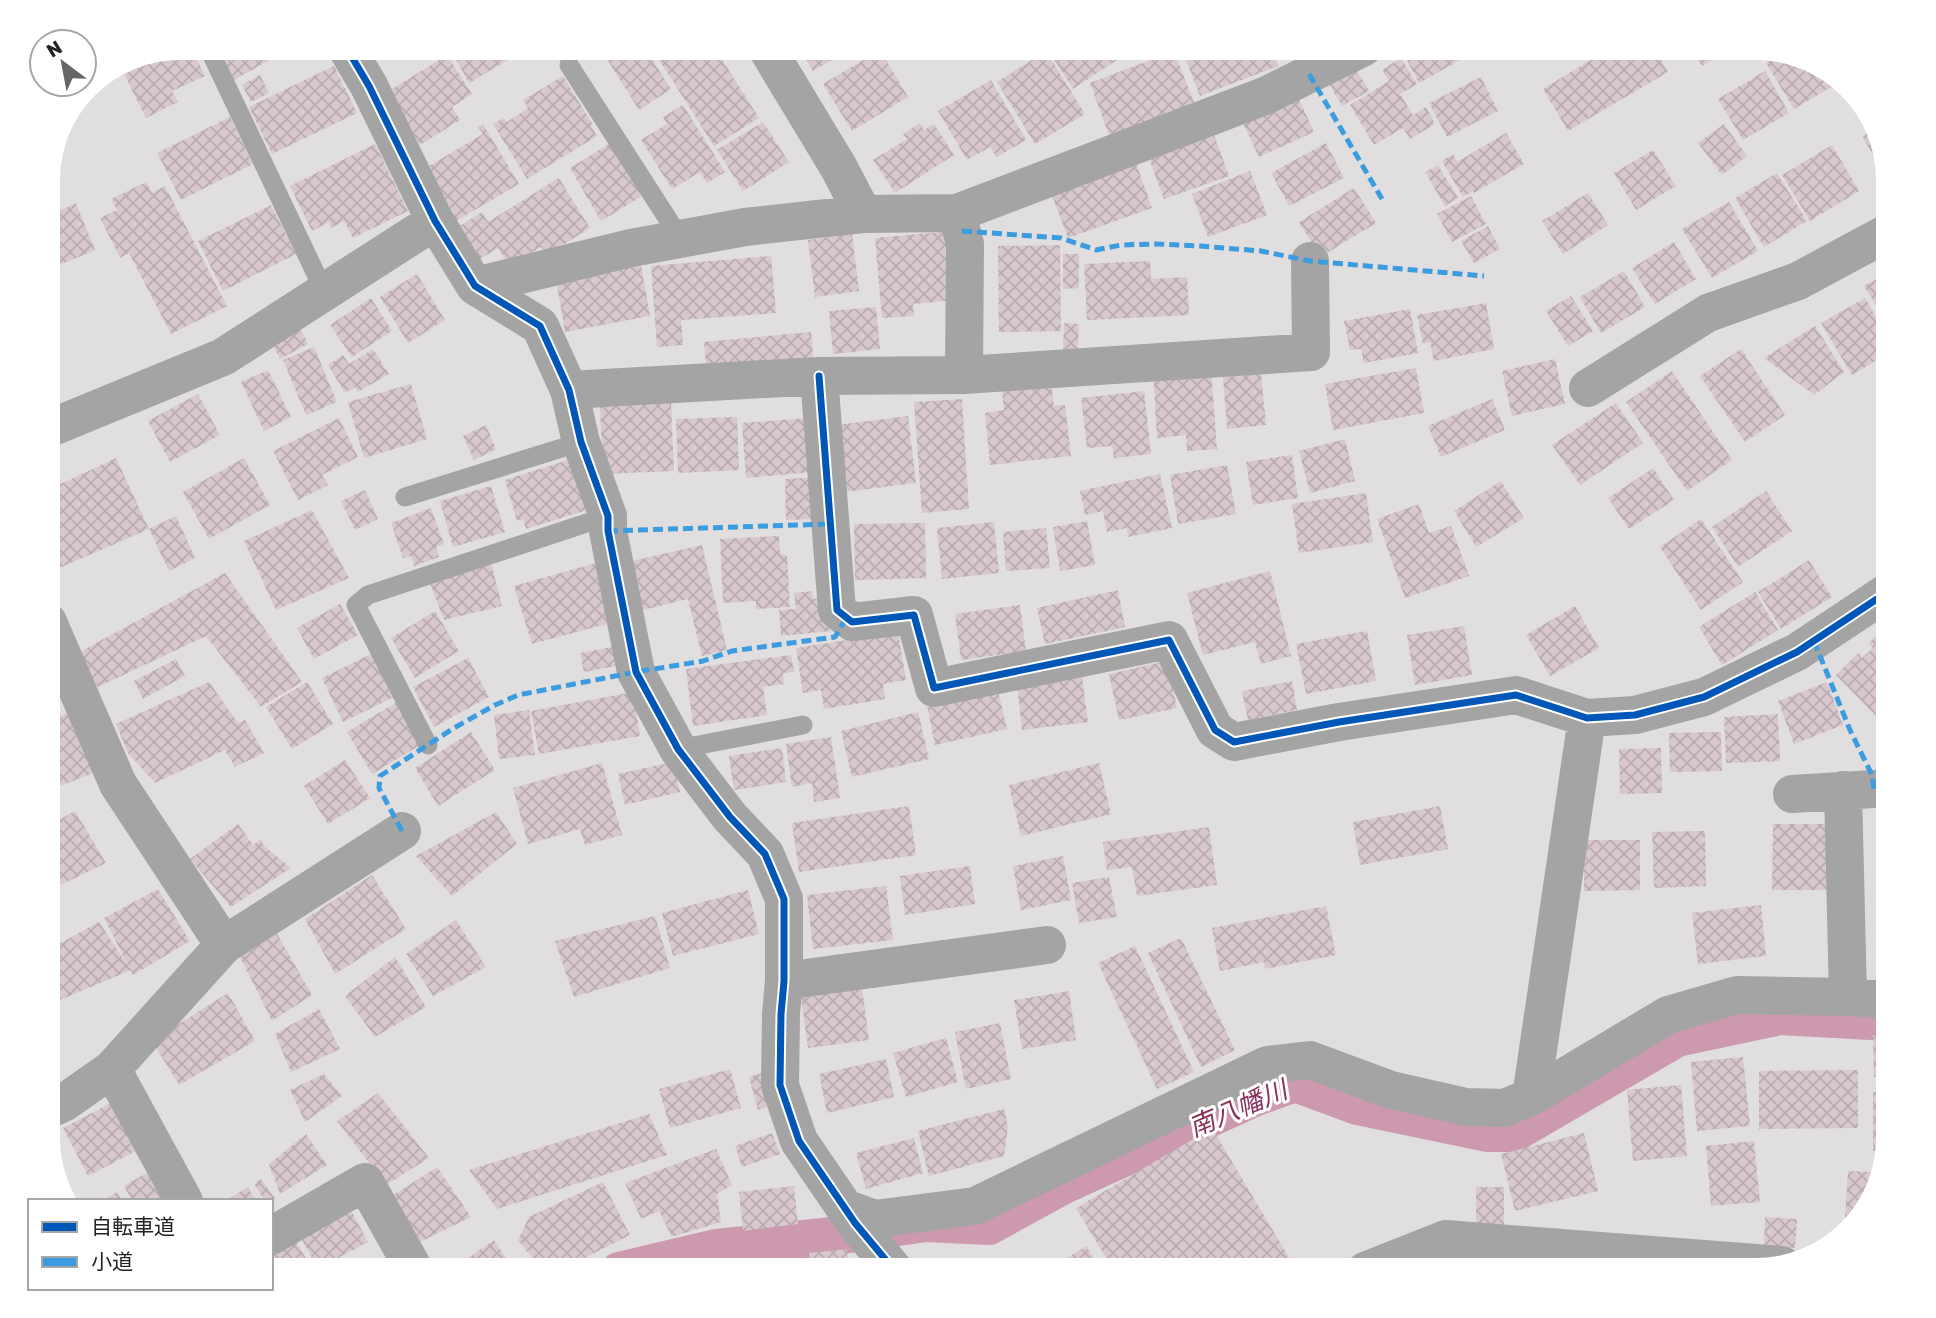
<svg xmlns="http://www.w3.org/2000/svg" width="1936" height="1318" font-family="Rubik,'Noto Sans JP',sans-serif">
<style>
.lines{fill:none;stroke-linecap:round;stroke-linejoin:round}
.canal{stroke:#cd99af;stroke-width:38}
.building{fill:url(#building-cross-hatch)}
.lane{stroke:#a5a4a4;stroke-width:19}
.street{stroke:#a5a4a4;stroke-width:38}
.quiet{stroke:#3c9ce0;stroke-width:5;stroke-dasharray:10 5;stroke-linecap:butt}
.cycleway-casing{stroke:#fff;stroke-width:11}
.cycleway{stroke:#0057b8;stroke-width:7}
.labels{text-anchor:middle;dominant-baseline:central;stroke-width:6;stroke-linejoin:round;paint-order:stroke}
.water-label{font-size:26px;font-style:italic;fill:#89315c;stroke:#fff}
</style>
<defs>
<pattern id="building-cross-hatch" width="8" height="8" patternUnits="userSpaceOnUse" patternTransform="scale(1.75)"><rect width="8" height="8" fill="#d8c8ce"/><path d="M0 0l8 8M0 8l8-8" fill="none" stroke="#b9acb1"/></pattern>
</defs>
<rect width="100%" height="100%" fill="#e1dedf"/>
<g class="lines">
<!-- canal -->
<path class="canal" d="M619,1271l97,-23 126,-13 84,-12 63,3 73,-40 194,-89 39,-14 62,23 130,27h27l163,-95 103,-22 109,6"/>
</g>
<!-- building -->
<path class="building" d="M179,47h12l14,29 -33,15 6,11 -32,16 -24,-48 41,-19z
M216,47h77l-59,33z
M371,47h24l-17,11z
M449,47h81l-61,36z
M612,47h32l27,42 -32,21 -36,-57z
M651,47h63l45,71 -45,28z
M799,47h51l1,2 -38,22z
M1046,47h91l-64,42z
M1181,47h90l7,19 -78,30z
M1400,47h65l4,8 -50,28z
M1612,47h41l15,25 -100,59 -25,-42z
M1691,47h43l-32,19z
M880,50l28,47 -56,34 -29,-47z
M1046,51l39,63 -50,30 -38,-62z
M1174,51l21,54 -85,33 -20,-55z
M447,55l25,39 -20,13 8,13 -40,25 -33,-53z
M1781,55l49,15 11,11 -47,28 -28,-46z
M1401,58l16,26 -17,10 13,21 13,-8 9,17 -25,15 -7,-11 -29,17 -24,-40 39,-24 -7,-11z
M334,66l23,47 -85,41 -23,-47z
M1356,69l13,22 -27,15 -13,-22z
M1765,71l24,42 -46,27 -25,-41z
M260,75l9,18 -18,9 -9,-17z
M563,76l30,49 -2,1 6,10 -70,43 -34,-55 11,-6 3,4 21,-14 -5,-8z
M1481,77l17,34 -51,26 -18,-34z
M991,80l35,60 -29,17 -7,-10 -23,13 -29,-49z
M1297,95l17,37 -55,25 -17,-36z
M683,105l42,67 -18,11 -7,-11 -28,17 -31,-49 26,-16 -4,-7z
M230,117l23,47 -72,36 -24,-47z
M763,122l26,40 -46,29 -26,-41z
M920,123l4,7 10,-6 20,31 -59,38 -22,-33 34,-21 -4,-5z
M483,124l36,60 -63,37 -32,-52 59,-35 -5,-7z
M1724,124l23,32 -25,19 -24,-32z
M1875,129l8,27 -7,4 -14,-24z
M1213,132l16,44 -65,23 -16,-43z
M1506,133l18,31 -50,29 -1,-2 -10,6 -21,-36 11,-7 4,8z
M612,142l32,53 -43,26 -31,-53z
M1326,143l18,35 -55,28 -18,-33z
M375,144l33,67 -55,27 -9,-17 -13,7 -2,-6 -17,9 -22,-45z
M1832,145l27,46 -49,30 -28,-46z
M1653,150l23,36 -40,24 -22,-37z
M1136,163l16,45 -84,30 -17,-45z
M1438,165l20,33 -13,8 -20,-34z
M1250,171l17,44 -59,22 -16,-43z
M1777,173l30,48 -43,26 -29,-49z
M559,178l31,50 -43,27 -6,-8 -32,19 -11,-18 -28,17 -20,-33 32,-20 6,10z
M146,182l6,11 13,-7 62,120 -56,28 -42,-81 -9,5 -20,-40 17,-8 -6,-11z
M1354,188l22,35 -56,34 -21,-35z
M1588,193l20,32 -45,29 -21,-33z
M56,196l5,14 15,-7 19,47 -47,20v-71z
M1471,196l15,28 -34,18 -15,-28z
M1729,202l29,49 -46,27 -30,-49z
M271,205l25,49 -73,37 -25,-50z
M1488,226l12,23 -26,14 -13,-22z
M952,231l5,69 -44,4 1,12 -32,2 -7,-80z
M852,234l7,57 -44,6 -7,-57z
M1674,242l22,37 -41,25 -23,-36z
M1060,245l1,86 -62,1 -1,-86z
M1063,254h16v34l-16,1z
M771,256l5,57 -95,7 2,25 -26,2 -6,-81z
M1150,261l1,18 36,-2 2,38 -102,5 -3,-56z
M641,265l9,51 -85,16 -9,-52z
M1624,271l21,36 -44,26 -21,-36z
M1889,272v54l-25,-40z
M417,274l28,46 -37,23 -28,-46z
M1571,296l22,35 -25,15 -22,-35z
M371,298l21,33 -40,26 -22,-32z
M1865,298l24,41v14l-37,22 -31,-52z
M1486,303l8,46 -60,12 -4,-19 -7,2 -6,-29z
M876,307l4,42 -47,5 -4,-43z
M1410,309l8,44 -54,10 -3,-14 -11,1 -6,-29z
M1064,323l15,1 -1,26 -15,-1z
M299,326l9,18 -28,15 -9,-18z
M1815,326l29,46 -30,23 -50,-37z
M811,332l3,33 -107,10 -3,-33z
M314,347l23,55 -31,13 -23,-55z
M373,349l16,25 -31,18 -3,-5 -10,6 -17,-28 15,-10 6,9z
M1741,349l44,66 -40,27 -45,-66z
M1555,359l10,45 -53,12 -10,-45z
M1211,368l6,81 -30,2 -1,-16 -29,3 -4,-66z
M1416,368l8,45 -91,17 -8,-46z
M268,370l23,47 -27,14 -23,-49z
M1672,371l60,89 -45,31 -61,-89z
M1261,374l5,51 -39,4 -4,-52z
M411,384l16,55 -63,19 -16,-56z
M1051,385l3,21 11,-1 6,51 -81,9 -5,-52 19,-3 -2,-19z
M1144,391l7,63 -37,4 -2,-12 -25,2 -6,-50z
M198,394l22,41 -50,27 -22,-41z
M962,399l7,110 -47,4 -8,-111z
M1492,399l13,31 -64,27 -13,-31z
M671,402l3,69 -71,3 -3,-68z
M1616,403l27,40 -63,42 -28,-40z
M908,416l8,67 -72,9 -8,-67z
M737,417l2,53 -61,3 -2,-54z
M339,418l19,39 -36,18 6,10 -30,15 -25,-49z
M809,418l4,54 -67,6 -4,-55z
M486,425l10,24 -22,11 -11,-24z
M1345,439l10,42 -45,12 -11,-42z
M1292,455l6,43 -45,7 -7,-43z
M116,458l33,71 -92,40 -9,-22v-57z
M244,458l26,47 -61,34 -26,-47z
M571,459l16,51 -61,19 -3,-10 -6,2 -12,-41z
M1227,465l9,49 -58,10 -8,-49z
M1653,468l21,32 -45,29 -21,-31z
M1160,474l12,54 -44,9 -1,-9 -20,4 -4,-21 -18,4 -5,-24z
M816,477l1,42 -31,1 -1,-41z
M1501,481l23,37 -48,29 -22,-36z
M491,486l14,46 -52,15 -13,-46z
M365,490l13,29 -23,11 -14,-29z
M1766,491l26,40 -54,36 -26,-40z
M1366,493l7,49 -74,11 -7,-49z
M1419,504l10,29 22,-7 18,50 -64,22 -28,-79z
M431,508l13,36 -8,3 3,10 -25,9 -3,-10 -8,2 -12,-35z
M312,510l37,68 -73,32 -32,-69z
M176,516l19,42 -26,13 -20,-42z
M1701,519l42,63 -42,28 -41,-63z
M1087,521l8,44 -35,6 -7,-44z
M994,522l5,51 -57,6 -5,-51z
M925,523l1,55 -71,2 -1,-56z
M1046,528l4,40 -44,3 -3,-39z
M779,536l1,17 7,3 3,51 -34,2v-8l-33,2 -3,-64z
M702,545l25,105 -25,6 -14,-57 -49,12 -11,-49z
M1809,560l23,37 -51,32 -23,-37z
M599,562l15,60 -82,22 -18,-58z
M491,563l11,43 -58,14 -14,-37z
M1270,571l21,85 -30,8 -6,-22 -52,13 -16,-62z
M225,573l77,109 -41,25 -55,-71 -108,51 -22,-33z
M1118,590l7,37 -80,17 -8,-36z
M812,591l1,8 14,-2 3,34 -49,5 -2,-26 17,-1 -2,-16z
M1755,592l23,38 -56,35 -23,-38z
M340,604l18,31 -44,24 -17,-31z
M1020,605l6,46 -65,9 -6,-46z
M1575,606l24,42 -49,28 -24,-41z
M435,611l24,40 -44,27 -24,-40z
M1889,623v87l-10,9 -43,-44 22,-22 4,5 11,-10 -4,-5z
M1464,626l8,49 -57,10 -8,-50z
M1367,631l9,50 -70,13 -10,-50z
M898,632l8,48 -23,4 2,15 -61,10 -3,-19 -18,3 -7,-45z
M612,647l4,19 -32,6 -4,-19z
M373,653l23,43 -53,26 -21,-44z
M791,655l3,17 -11,1 1,11 -21,3 4,28 -74,11 -7,-57z
M468,658l21,39 -55,30 -21,-40z
M176,659l9,17 -42,23 -9,-18z
M1167,661l10,47 -58,12 -10,-46z
M1082,676l6,46 -66,8 -5,-46z
M1292,681l5,29 -49,10 -6,-29z
M209,682l29,41 7,-3 19,33 -29,14 -10,-17 -70,33 -27,-30 -12,-29z
M307,682l26,42 -41,25 -26,-42z
M1827,682l16,43 -49,19 -16,-43z
M998,691l9,38 -72,16 -8,-39z
M633,692l7,44 -101,18 -8,-43z
M397,702l25,42 -50,30 -25,-42z
M529,710l6,45 -36,4 -5,-44z
M918,712l11,47 -77,18 -11,-46z
M67,713l26,60 -45,18v-69z
M1778,714l2,47 -54,2 -2,-46z
M471,732l24,38 -57,36 -23,-38z
M1721,732l1,39 -52,1 -1,-39z
M831,737l9,61 -26,4 -2,-19 -20,4 -6,-43z
M782,748l4,34 -52,8 -5,-34z
M1661,748l1,45 -42,1 -1,-45z
M1889,752v19l-10,-8z
M345,760l25,38 -42,26 -24,-38z
M673,762l7,30 -55,13 -7,-31z
M602,763l20,72 -37,10 -5,-16 -52,15 -15,-56z
M1099,763l12,51 -90,22 -12,-51z
M909,806l7,49 -117,17 -7,-49z
M1440,806l8,43 -88,16 -7,-43z
M75,811l31,52 -58,28v-65z
M496,812l21,32 -65,52 -36,-40z
M238,824l15,21 8,-6 3,7 27,22 -60,39 -41,-48z
M1773,824h64l-1,66h-64z
M1209,827l8,58 -80,11 -5,-29 -25,3 -4,-28z
M1705,831l1,55 -52,2 -2,-56z
M1584,840h56v50l-56,1z
M1063,856l8,44 -50,10 -8,-44z
M970,866l5,38 -70,11 -5,-39z
M372,875l34,54 -71,45 -30,-55z
M1109,877l8,40 -38,6 -7,-40z
M886,886l7,54 -80,9 -6,-54z
M158,889l32,52 -57,34 -29,-57z
M748,890l11,44 -86,22 -11,-43z
M1761,905l5,51 -68,8 -6,-51z
M1326,906l10,49 -71,14 -1,-7 -44,9 -8,-43z
M655,916l15,52 -96,29 -19,-56z
M456,920l30,47 -53,29 -27,-42z
M99,922l32,48 -83,35v-55z
M276,932l36,63 -40,26 -34,-68z
M1181,938l54,112 -34,17 -53,-114z
M1135,946l59,126 -37,17 -59,-126z
M395,957l31,50 -51,30 -30,-41z
M862,988l7,52 -61,8 -7,-52z
M1069,991l7,49 -54,9 -8,-49z
M228,993l27,48 -76,44 -27,-44z
M319,1009l21,40 -49,23 -16,-38z
M1000,1023l11,56 -45,10 -11,-57z
M1889,1034v43h-15l-1,-42z
M946,1038l12,44 -52,15 -13,-44z
M1743,1057l7,69 -53,5 -6,-69z
M886,1059l8,38 -67,16 -8,-39z
M730,1069l11,39 -71,20 -11,-39z
M1858,1070v58l-99,1v-58z
M764,1072l10,33 -16,5 -9,-33z
M324,1074l18,22 -37,26 -15,-32z
M1681,1085l6,71 -54,5 -6,-71z
M1873,1092h16v47l-4,12h-12z
M378,1093l51,65 -43,27 -49,-64z
M111,1103l25,48 -48,25 -25,-48z
M1004,1109l4,18 -4,29 -75,20 -11,-45z
M649,1114l18,41 -170,54 -28,-39z
M1212,1128l85,143h-183l-38,-63z
M772,1133l8,21 -38,13 -7,-21z
M1584,1133l14,58 -83,20 -14,-57z
M306,1134l21,31 -47,29 -11,-30z
M914,1138l9,35 -57,16 -10,-36z
M1754,1141l6,61 -49,4 -5,-60z
M716,1149l16,36 -15,9 4,28 -49,15 -13,-26 -18,8 -16,-36z
M437,1167l34,50 -57,28 -27,-46z
M1848,1171l26,1 -1,19 -7,21 -22,20z
M148,1172l16,26 -4,3h-28l-8,-15z
M261,1179l14,19 -4,3h-6l-11,-17z
M603,1182l27,53 -71,36h-16l-25,-31 11,-23z
M794,1186l4,38 -55,7 -4,-39z
M248,1187l8,14h-31z
M1476,1187h28v38h-28z
M117,1192l5,9h-21z
M351,1210l17,32 -50,27 -17,-31z
M1765,1217l32,2 -2,29 -31,-2z
M494,1240l17,26 -7,5h-55z
M296,1242l18,29h-43v-15z
M1086,1246l16,25h-45l-3,-5z
M847,1249l2,22h-38l-2,-18z
M1553,1261l1,10h-85v-4z"/>
<g class="lines">
<!-- lane -->
<path class="lane" d="M208,47l117,246
M569,65l111,173
M405,497l176,-55
M428,745l-72,-140 12,-10 240,-79
M678,749l125,-24"/>
<!-- street -->
<path class="street" d="M346,47l23,39 66,135 40,65 65,40 29,64 12,52 27,74v15l28,141 42,77 52,68 35,37 19,45v82l-3,33 -1,71 19,56 56,82 40,48
M766,47l73,121 24,46 94,-1 310,-118 97,-48
M475,286l156,-38 114,-21 118,-13
M964,375l347,-23 -1,-91
M819,376l18,234 15,12 62,-7 20,73 235,-48 46,90 19,12 105,-20 177,-27 71,23 48,-3 69,-18 93,-45 92,-61
M1588,388l120,-75 90,-32 91,-49
M569,390l250,-14 145,-1 1,-131 -8,-31
M48,429l175,-72 212,-136
M48,622l70,162 106,161 -112,124 -47,33 -17,8
M1843,790l5,207
M1792,794l82,-5
M224,945l178,-114
M784,981l263,-36
M112,1069l72,132
M1531,1097l137,-82 69,-20 111,2 41,3
M845,1208l30,11 100,-13 292,-141 43,-5 81,30 75,17 38,1 27,-11 56,-379
M271,1236l94,-54 50,89
M1365,1271l81,-32 336,26"/>
<!-- quiet -->
<path class="quiet" d="M1309,74l73,125
M962,231l99,7 35,12 25,-5 35,-1 44,2 61,5 49,10 174,15
M608,531l223,-7
M1814,641l36,89 22,45 2,14
M402,831l-23,-43 1,-12 74,-48 41,-23 23,-10 118,-23 67,-11 29,-10 103,-14 11,-19"/>
<!-- cycleway casing -->
<g class="cycleway-casing">
<path id="cycleway" d="M346,47l23,39 66,135 40,65 65,40 29,64 12,52 27,74v15l28,141 42,77 52,68 35,37 19,45v82l-3,33 -1,71 19,56 56,82 40,48
M819,376l18,234 15,12 62,-7 20,73 235,-48 46,90 19,12 105,-20 177,-27 71,23 48,-3 69,-18 93,-45 92,-61"/>
</g>
<!-- cycleway -->
<use href="#cycleway" class="cycleway"/>
</g>
<g class="labels">
<!-- water labels -->
<g class="water-label">
<text transform="translate(1238 1109) rotate(-23)">南八幡川</text>
</g>
</g>
<!-- crop -->
<path d="M0 0H1936V1318H0ZM180 60H1756A120 120 0 0 1 1876 180V1138A120 120 0 0 1 1756 1258H180A120 120 0 0 1 60 1138V180A120 120 0 0 1 180 60Z" fill="#fff" fill-rule="evenodd"/>
<!-- legend -->
<rect x="28" y="1199" width="245" height="91" fill="#ffffff" stroke="#a8a7a7" stroke-width="2"/>
<rect x="42" y="1222" width="35" height="10" fill="#0057b8" stroke="#a8a7a7" stroke-width="2"/>
<text x="91" y="1234" font-size="21" fill="#252324">自転車道</text>
<rect x="42" y="1257" width="35" height="10" fill="#3c9ce0" stroke="#a8a7a7" stroke-width="2"/>
<text x="91" y="1269" font-size="21" fill="#252324">小道</text>
<!-- north arrow -->
<g transform="translate(63 63) rotate(328)"><circle r="33" fill="#ffffff" stroke="#a8a7a7" stroke-width="2"/>
<path d="M0-5L12 26L0 18L-12 26Z" fill="#676465"/>
<text y="-10" font-size="19" font-weight="bold" text-anchor="middle" fill="#252324">N</text>
</g>
</svg>
